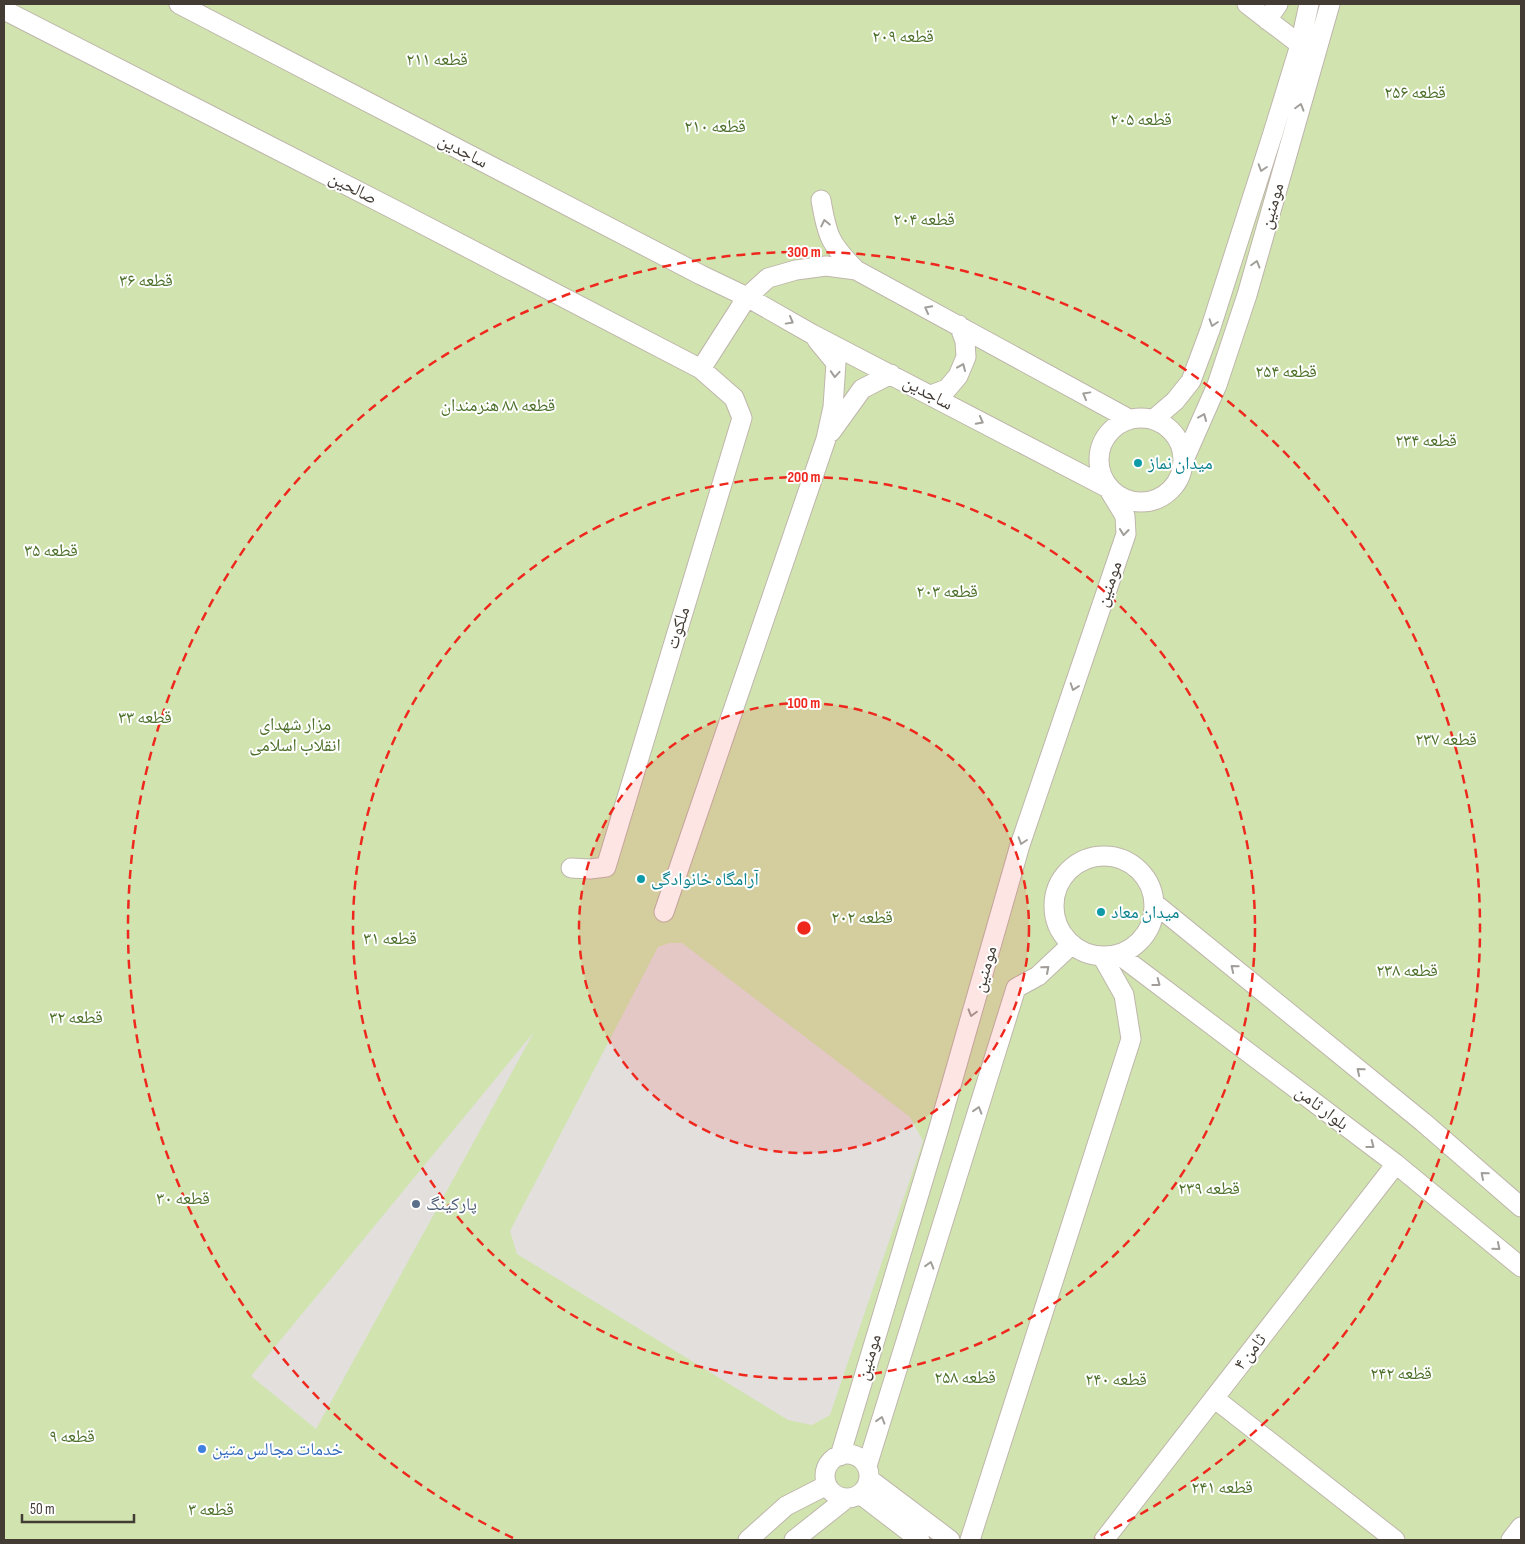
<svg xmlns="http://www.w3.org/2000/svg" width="1525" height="1544" font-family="'Sofia Sans Condensed','Noto Naskh Arabic',sans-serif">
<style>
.green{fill:#d1e4af}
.parking{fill:#e2dfdd}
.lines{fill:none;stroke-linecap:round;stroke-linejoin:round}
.tertiary-casing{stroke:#bfb6ab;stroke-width:21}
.tertiary{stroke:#fff;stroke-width:19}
.oneway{stroke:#a19e9a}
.ring{fill:none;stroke:#ef281e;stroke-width:2.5;stroke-dasharray:9 6}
.culture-dot{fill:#0f9aa8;stroke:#fff;stroke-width:2}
.service-dot{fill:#5c6f8a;stroke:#fff;stroke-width:2}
.shop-dot{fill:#3f7fe0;stroke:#fff;stroke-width:2}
.labels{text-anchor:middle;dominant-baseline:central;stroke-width:4;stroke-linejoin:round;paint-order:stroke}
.park-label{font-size:18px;fill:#4d712b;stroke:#fff}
.street-label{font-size:18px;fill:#433c35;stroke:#fff}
.culture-label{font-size:18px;fill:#0d838f;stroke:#fff;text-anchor:start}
.service-label{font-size:18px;fill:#4e5e75;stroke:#fff;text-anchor:start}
.shop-label{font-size:18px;fill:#366cbe;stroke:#fff;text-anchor:start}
.centre{fill:#ef281e;stroke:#fff;stroke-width:2.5}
.ring-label{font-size:15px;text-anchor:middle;font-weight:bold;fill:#ef281e;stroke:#fff;stroke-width:4;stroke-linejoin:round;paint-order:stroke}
</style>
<rect width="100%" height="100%" fill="#f1ece4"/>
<!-- green -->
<path class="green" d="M4,4h1517v1536h-1517z"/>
<!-- parking -->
<path class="parking" d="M670,943h12l228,174 13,24 -93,274 -18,10 -24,-5 -271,-166 -7,-23 148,-284z
M534,1032l-218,397 -65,-53z"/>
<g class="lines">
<!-- tertiary casing -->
<g class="tertiary-casing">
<path id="tertiary" d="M179,4l522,271 46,22 65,37 296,154 17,28 1,18 -106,311 -82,286 -98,325
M1247,4l60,46
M4,10l397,203 300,156 33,29 8,20 -136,449 -16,2 -19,-1
M1267,20l11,-16
M821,200c6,36 9,44 35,70l273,149
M701,369l46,-72 21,-19 28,-8 30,-4 30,4
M931,395l16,-6 11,-13 8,-19 -1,-16 -6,-16
M1099 460a42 42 0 1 1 84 0a42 42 0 1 1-84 0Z
M1154,419l21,-18 16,-20 19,-51 63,-197 27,-88 9,-41
M831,432l31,-43 29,-15
M1183,462l34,-77 30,-90 83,-291
M1054 906a50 50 0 1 1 100 0a50 50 0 1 1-100 0Z
M1154,903l269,219 98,85
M664,912l162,-473 7,-32 3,-44 -19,-23
M1118,954l278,210 125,103
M1214,1398l181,142
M825 1476a22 22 0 1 1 44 0a22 22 0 1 1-44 0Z
M867,1466l149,-478 22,-12 33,-31
M869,1479l81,61
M860,1494l60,46
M748,1540l38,-34 41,-21
M794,1540l53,-42
M970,1540l161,-501 -7,-44 -22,-39
M1104,1540l292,-376
M1511,1540l10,-13"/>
</g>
<!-- tertiary -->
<use href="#tertiary" class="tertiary"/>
</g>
<!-- one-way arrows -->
<defs><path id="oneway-chevron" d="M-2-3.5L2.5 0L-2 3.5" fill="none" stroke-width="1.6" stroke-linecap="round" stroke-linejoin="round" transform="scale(1.25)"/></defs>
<g class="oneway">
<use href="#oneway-chevron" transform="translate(1300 107) rotate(-74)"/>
<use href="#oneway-chevron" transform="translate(1262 168) rotate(108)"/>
<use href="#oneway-chevron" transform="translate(825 223) rotate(-102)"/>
<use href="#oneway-chevron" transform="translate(1256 264) rotate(-74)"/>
<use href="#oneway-chevron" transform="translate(928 309) rotate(-152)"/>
<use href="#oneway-chevron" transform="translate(790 321) rotate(29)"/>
<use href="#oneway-chevron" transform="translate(1213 323) rotate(108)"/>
<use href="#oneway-chevron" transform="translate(962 367) rotate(-67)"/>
<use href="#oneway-chevron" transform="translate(835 374) rotate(94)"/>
<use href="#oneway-chevron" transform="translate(1086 395) rotate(-151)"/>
<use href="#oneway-chevron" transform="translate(1203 417) rotate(-67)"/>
<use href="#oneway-chevron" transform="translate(980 421) rotate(28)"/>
<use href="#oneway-chevron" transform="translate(1124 532) rotate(96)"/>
<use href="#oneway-chevron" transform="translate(1074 687) rotate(109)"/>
<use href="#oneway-chevron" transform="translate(1022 841) rotate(108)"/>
<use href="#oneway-chevron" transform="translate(1234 968) rotate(-141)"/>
<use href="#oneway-chevron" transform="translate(1046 969) rotate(-41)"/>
<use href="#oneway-chevron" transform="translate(1157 983) rotate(37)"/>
<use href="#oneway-chevron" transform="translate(972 1013) rotate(106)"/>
<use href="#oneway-chevron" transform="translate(1360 1071) rotate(-141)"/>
<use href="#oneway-chevron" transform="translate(978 1110) rotate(-73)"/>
<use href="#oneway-chevron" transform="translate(1371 1145) rotate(37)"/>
<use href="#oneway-chevron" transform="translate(1484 1175) rotate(-139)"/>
<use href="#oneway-chevron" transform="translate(1497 1247) rotate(40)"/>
<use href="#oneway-chevron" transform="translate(930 1265) rotate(-73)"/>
<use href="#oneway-chevron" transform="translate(881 1420) rotate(-73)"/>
</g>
<!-- distance rings -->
<circle cx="804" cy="928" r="225" fill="#ef281e" fill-opacity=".12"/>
<g class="ring">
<circle cx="804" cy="928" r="225"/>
<circle cx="804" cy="928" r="451"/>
<path d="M513 1538A676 676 0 1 1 1095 1538"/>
</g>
<!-- markers -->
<g class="culture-dot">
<circle cx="1138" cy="463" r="5"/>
<circle cx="641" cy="879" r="5"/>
<circle cx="1101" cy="912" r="5"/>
</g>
<circle class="service-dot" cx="416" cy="1204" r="5"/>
<circle class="shop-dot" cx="202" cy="1449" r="5"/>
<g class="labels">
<!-- park labels -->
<g class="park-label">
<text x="903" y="36">قطعه ۲۰۹</text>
<text x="437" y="59">قطعه ۲۱۱</text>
<text x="1415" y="92">قطعه ۲۵۶</text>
<text x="1141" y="119">قطعه ۲۰۵</text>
<text x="715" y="126">قطعه ۲۱۰</text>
<text x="924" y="219">قطعه ۲۰۴</text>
<text x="146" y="280">قطعه ۳۶</text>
<text x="1286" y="371">قطعه ۲۵۴</text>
<text x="498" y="405">قطعه ۸۸ هنرمندان</text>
<text x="1426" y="440">قطعه ۲۳۴</text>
<text x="51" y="550">قطعه ۳۵</text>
<text x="947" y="591">قطعه ۲۰۳</text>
<text x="145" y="717">قطعه ۳۳</text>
<text x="295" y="724">مزار شهدای<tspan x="295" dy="21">انقلاب اسلامی</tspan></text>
<text x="1446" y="739">قطعه ۲۳۷</text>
<text x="862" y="917">قطعه ۲۰۲</text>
<text x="390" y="938">قطعه ۳۱</text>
<text x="1407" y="970">قطعه ۲۳۸</text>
<text x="76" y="1017">قطعه ۳۲</text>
<text x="1209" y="1188">قطعه ۲۳۹</text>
<text x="183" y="1198">قطعه ۳۰</text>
<text x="1401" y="1373">قطعه ۲۴۲</text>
<text x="965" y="1377">قطعه ۲۵۸</text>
<text x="1116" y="1379">قطعه ۲۴۰</text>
<text x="72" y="1436">قطعه ۹</text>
<text x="1222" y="1487">قطعه ۲۴۱</text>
<text x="211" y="1509">قطعه ۳</text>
</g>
<!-- street labels -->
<g class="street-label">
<text transform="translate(463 151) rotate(28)">ساجدین</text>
<text transform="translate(353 188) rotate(27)">صالحین</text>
<text transform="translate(1272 206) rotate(-74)">مومنین</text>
<text transform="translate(928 393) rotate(28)">ساجدین</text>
<text transform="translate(1109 584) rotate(-71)">مومنین</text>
<text transform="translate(678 628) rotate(-73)">ملکوت</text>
<text transform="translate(985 969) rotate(-74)">مومنین</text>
<text transform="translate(1322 1108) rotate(37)">بلوار ثامن</text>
<text transform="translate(1250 1352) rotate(-52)">ثامن ۴</text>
<text transform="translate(869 1357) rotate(-73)">مومنین</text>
</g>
<!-- culture labels -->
<g class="culture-label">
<text x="1148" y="463">میدان نماز</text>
<text x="651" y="879">آرامگاه خانوادگی</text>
<text x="1111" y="912">میدان معاد</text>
</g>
<!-- service labels -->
<g class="service-label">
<text x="426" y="1204">پارکینگ</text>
</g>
<!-- shop labels -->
<g class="shop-label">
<text x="212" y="1449">خدمات مجالس متین</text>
</g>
</g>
<circle cx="804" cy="928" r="8" class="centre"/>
<g class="ring-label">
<text x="804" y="257">300 m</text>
<text x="804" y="482">200 m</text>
<text x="804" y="708">100 m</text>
</g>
<!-- border -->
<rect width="1525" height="1544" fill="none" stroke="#433c35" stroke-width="10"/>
<!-- scale -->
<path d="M22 1514v8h112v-8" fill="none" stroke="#433c35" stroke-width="2.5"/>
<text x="30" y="1514" font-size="15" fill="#433c35" stroke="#ffffff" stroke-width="4" paint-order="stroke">50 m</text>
</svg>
